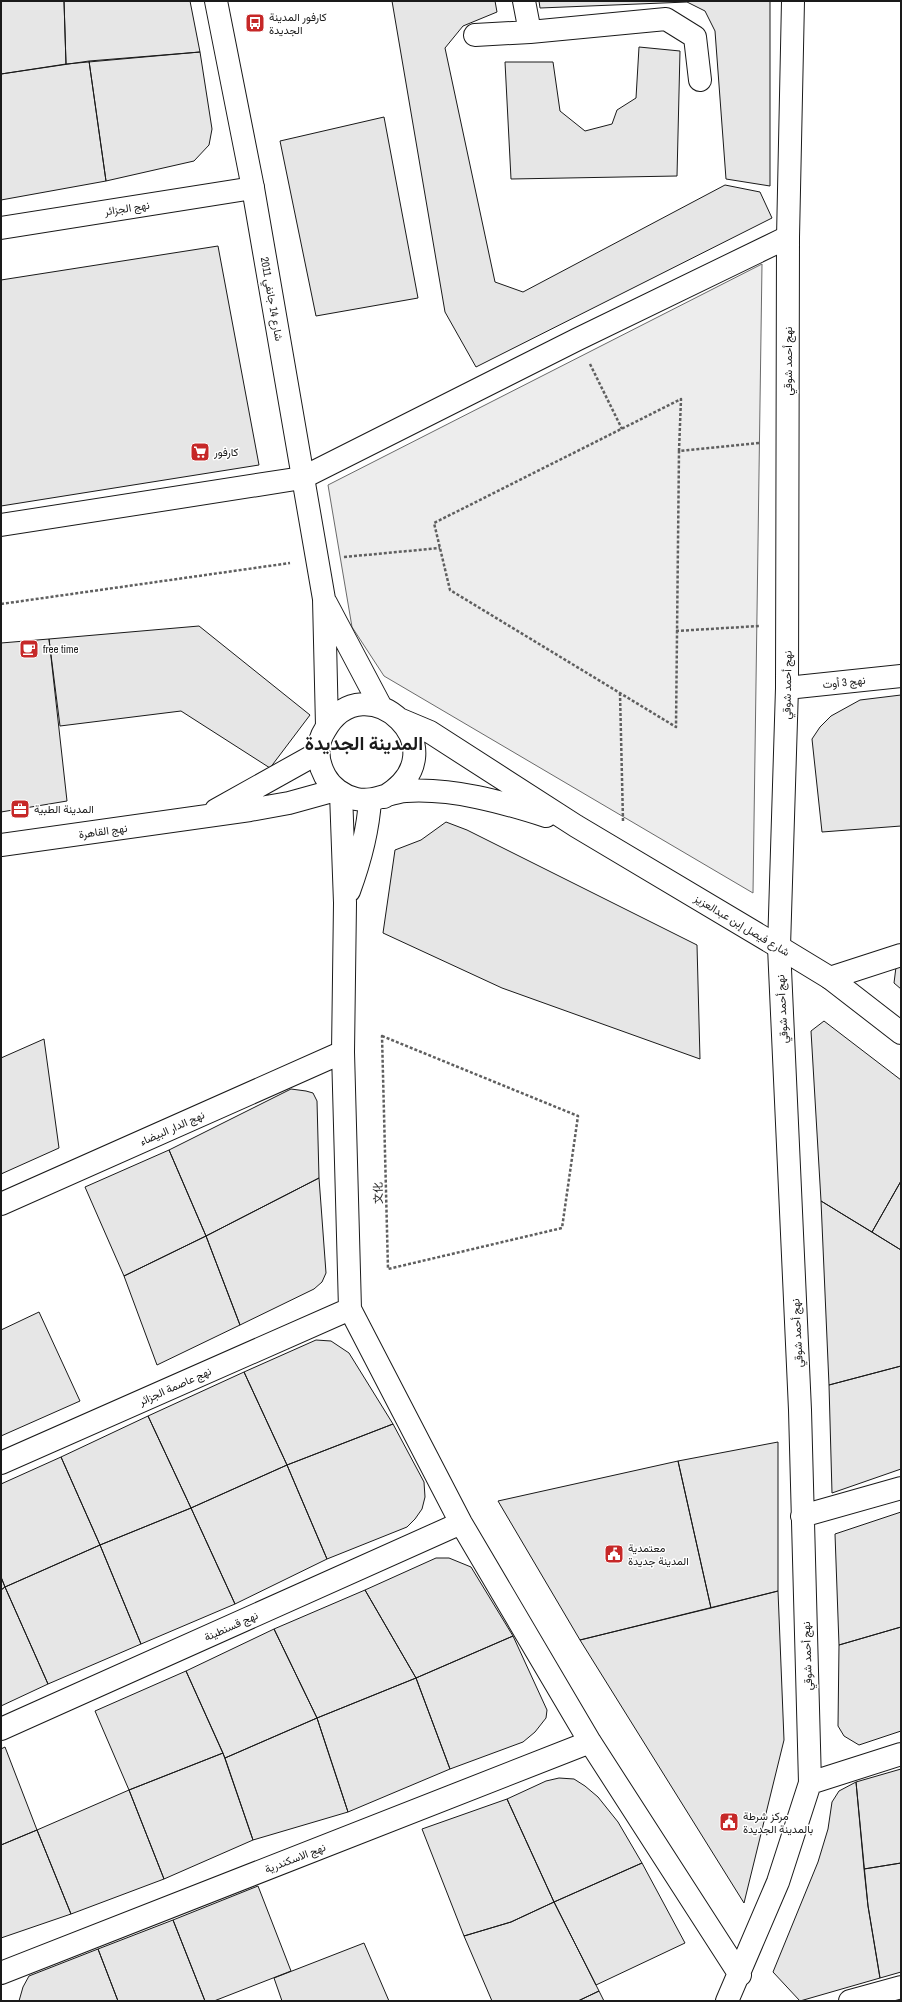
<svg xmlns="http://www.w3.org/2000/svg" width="902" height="2002" font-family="'Archivo Narrow',Vazirmatn,'Noto Sans SC',sans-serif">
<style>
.built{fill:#ededed;stroke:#6a6a6a}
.building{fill:#e6e6e6;stroke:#1a1a1a}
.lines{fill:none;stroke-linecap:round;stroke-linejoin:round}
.minor-casing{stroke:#1a1a1a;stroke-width:24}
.major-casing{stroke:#1a1a1a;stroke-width:24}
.path{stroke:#5f5f5f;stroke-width:2.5;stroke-dasharray:3 2;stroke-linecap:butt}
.minor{stroke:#fff;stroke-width:22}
.major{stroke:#fff;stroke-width:22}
.labels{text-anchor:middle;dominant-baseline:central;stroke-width:3;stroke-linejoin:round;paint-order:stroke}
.poi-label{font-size:11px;fill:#1a1a1a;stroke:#fff;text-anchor:start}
.street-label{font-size:11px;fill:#1a1a1a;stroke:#fff}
.town-label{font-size:19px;font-weight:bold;fill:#1a1a1a;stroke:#fff}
</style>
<rect width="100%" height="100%" fill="#fff"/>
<!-- built -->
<path class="built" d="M762,264l-9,629 -369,-217 -32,-49 -24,-142z"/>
<!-- building -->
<path class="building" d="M1,1h63l2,63 -65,10z
M64,1h126l10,51 -134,12z
M392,1h103l2,11 -34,14 -18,22 50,234 28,10 202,-107 35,7 12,26 -296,149 -31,-55z
M539,1h231v185l-44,-7 -11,-148 -10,-20 -18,-9 -147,6z
M639,47l41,4 -3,125 -166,3 -6,-117h48l7,49 25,20 27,-7 5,-14 19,-12z
M200,52l12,77 -3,16 -15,16 -88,20 -17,-120z
M89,61l17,120 -105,19v-126z
M384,117l34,181 -102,18 -36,-175z
M218,246l41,219 -258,41v-226z
M199,626l111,89 -40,53 -89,-57 -121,15 -11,-87z
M49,639l18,162 -66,11v-169z
M901,695v131l-79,6 -10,-93 8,-12 11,-11 29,-16z
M446,822l21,8 230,115 3,114 -198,-71 -119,-55 12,-83 26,-10z
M901,966v23l-7,-6 2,-16z
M824,1021l77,59v101l-29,51 -51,-31 -10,-170z
M44,1039l15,109 -58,26v-116z
M291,1089l15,2 7,2 4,8 2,77 -113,58 -37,-86z
M169,1150l37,86 -82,40 -39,-89z
M319,1178l7,95 -4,9 -8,7 -74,36 -34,-89z
M901,1181v69l-29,-18z
M821,1201l80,49v116l-72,19z
M206,1236l34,89 -83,40 -33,-89z
M39,1312l41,89 -79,35v-106z
M316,1340l15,1 18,12 44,71 -106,41 -43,-93z
M901,1366v103l-69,24 -3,-108z
M244,1372l43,93 -96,43 -43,-92z
M148,1416l43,92 -91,37 -39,-88z
M393,1424l31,58 1,15 -3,12 -7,10 -8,8 -80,32 -40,-94z
M778,1442v149l-67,17 -33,-147z
M61,1457l39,88 -95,42 -4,-10v-93z
M678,1461l33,147 -131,32 -82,-139z
M287,1465l40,94 -92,45 -44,-96z
M191,1508l44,96 -94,40 -41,-99z
M901,1512v115l-62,18 -4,-111z
M100,1545l41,99 -93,40 -43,-97z
M436,1558h13l22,9 42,69 -97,42 -51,-88z
M1,1577l4,10 -4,3z
M5,1587l43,97 -47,22v-116z
M365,1590l51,88 -99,40 -43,-89z
M778,1591l6,149 -40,163 -164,-263z
M901,1627v104l-42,14 -15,-9 -6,-10 1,-81z
M274,1629l43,89 -92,40 -39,-87z
M513,1636l34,74 -1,8 -11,14 -12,10 -73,27 -34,-91z
M186,1671l37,82 -94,37 -34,-79z
M416,1678l34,91 -102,43 -31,-94z
M317,1718l31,94 -95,28 -28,-82z
M5,1747l32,83 -36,15v-96z
M223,1753l30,87 -89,39 -35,-89z
M901,1769v94l-37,6 -8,-87z
M559,1778l15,1 11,7 13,11 20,25 24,41 -88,39 -47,-103 39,-18z
M856,1782l12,124 12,72 -80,23 -27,-29 45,-110 10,-33 4,-27 7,-11z
M129,1790l35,89 -93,35 -34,-84z
M507,1799l47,103 -43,20 -47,14 -42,-107z
M37,1830l34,84 -70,24v-93z
M642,1863l43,80 -89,42 -42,-83z
M901,1863v109l-21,6 -12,-72 -4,-37z
M258,1886l33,85 -77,30h-9l-32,-81z
M554,1902l45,89 -21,10h-86l-28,-65 47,-14z
M173,1920l32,81h-87l-20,-52z
M364,1943l25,58h-107l-8,-23z
M98,1949l20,52h-99l4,-14 6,-11z
M599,1991l5,10h-26z"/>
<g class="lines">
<!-- minor casing -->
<g class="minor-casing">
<path id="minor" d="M524,1l6,31
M475,35l55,-3 136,-13 29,18 5,43
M1,228l252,-40
M1,525l301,-47 276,-139 210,-102
M787,688l114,-12
M341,793l4,110 -2,149 7,257 111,214 129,219 150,233
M216,810l102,-57
M1,845l249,-35 39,-7 47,-13
M349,891c11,-30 19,-59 21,-91
M830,978l71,-23
M1,1204l342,-152
M1,1463l349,-154
M802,1516l99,-28
M1,1729l460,-206
M810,1783l91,-29
M1,1973l589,-231
M727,2001l51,-119 32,-99 -10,-373 -21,-463 8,-259 1,-451 5,-236
M850,2001l51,-14"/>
</g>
<!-- major casing -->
<g class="major-casing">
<path id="major" d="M216,1l37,187 71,411 3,127
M326,603l55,104
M399,719l31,13 146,94 203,121 51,31 71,55
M384,797c80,-47 -19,-137 -59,-67 -9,14 -8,31 0,46 6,11 18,20 31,23 18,4 33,-7 50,-8 47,-3 96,11 140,25"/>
</g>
<!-- path -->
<path class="path" d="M590,364l32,65
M679,451l2,-52 -247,124 16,67 226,137 3,-276 80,-8
M344,557l96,-9
M1,604l289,-41
M676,631l83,-5
M620,693l3,128
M382,1036l196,80 -16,112 -174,41z"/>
<!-- minor -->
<use href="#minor" class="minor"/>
<!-- major -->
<use href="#major" class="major"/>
</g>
<!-- icons -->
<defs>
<g id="bus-square" transform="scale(1)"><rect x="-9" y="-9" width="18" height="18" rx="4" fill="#c62828" stroke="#fff"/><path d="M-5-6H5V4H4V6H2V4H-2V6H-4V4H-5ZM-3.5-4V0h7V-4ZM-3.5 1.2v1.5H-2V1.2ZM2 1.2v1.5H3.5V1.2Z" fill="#fff"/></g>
<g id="supermarket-square" transform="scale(1)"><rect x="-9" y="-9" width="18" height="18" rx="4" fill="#c62828" stroke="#fff"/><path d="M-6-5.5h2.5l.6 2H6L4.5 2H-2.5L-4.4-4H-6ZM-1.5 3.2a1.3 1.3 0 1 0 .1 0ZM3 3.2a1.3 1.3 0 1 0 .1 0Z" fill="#fff"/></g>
<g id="cafe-square" transform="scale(1)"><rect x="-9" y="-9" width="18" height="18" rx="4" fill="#c62828" stroke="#fff"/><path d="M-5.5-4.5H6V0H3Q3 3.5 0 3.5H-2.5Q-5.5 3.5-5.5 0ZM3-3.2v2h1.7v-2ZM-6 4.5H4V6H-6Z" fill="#fff"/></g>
<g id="office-square" transform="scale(1)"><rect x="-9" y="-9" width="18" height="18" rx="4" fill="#c62828" stroke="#fff"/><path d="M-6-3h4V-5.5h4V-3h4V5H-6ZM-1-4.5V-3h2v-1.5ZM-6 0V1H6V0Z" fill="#fff"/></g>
<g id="civic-square" transform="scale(1)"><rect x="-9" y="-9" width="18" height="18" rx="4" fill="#c62828" stroke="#fff"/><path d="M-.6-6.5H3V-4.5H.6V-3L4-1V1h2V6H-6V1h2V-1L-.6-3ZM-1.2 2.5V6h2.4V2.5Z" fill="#fff"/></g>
</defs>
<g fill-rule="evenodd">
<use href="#bus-square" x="255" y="23"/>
<use href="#supermarket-square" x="200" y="452"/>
<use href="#cafe-square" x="29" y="649"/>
<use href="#office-square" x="20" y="809"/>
<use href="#civic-square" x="614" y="1554"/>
<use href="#civic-square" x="729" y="1822"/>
</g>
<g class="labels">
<!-- poi labels -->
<g class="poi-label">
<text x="269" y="17">كارفور المدينة<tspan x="269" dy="13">الجديدة</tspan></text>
<text x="214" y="452">كارفور</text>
<text x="43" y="649">free time</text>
<text x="34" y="809">المدينة الطبية</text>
<text x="628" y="1548">معتمدية<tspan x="628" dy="13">المدينة جديدة</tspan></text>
<text x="743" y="1816">مركز شرطة<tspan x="743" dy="13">بالمدينة الجديدة</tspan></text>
</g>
<!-- street labels -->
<g class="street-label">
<text transform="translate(127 208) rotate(-9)">نهج الجزائر</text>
<text transform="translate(272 299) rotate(80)">شارع 14 جانفي 2011</text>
<text transform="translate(788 361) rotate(-90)">نهج أحمد شوقي</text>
<text transform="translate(844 682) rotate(-6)">نهج 3 أوت</text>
<text transform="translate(787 685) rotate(-89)">نهج أحمد شوقي</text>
<text transform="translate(103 831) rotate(-8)">نهج القاهرة</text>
<text transform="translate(742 925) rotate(31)">شارع فيصل إبن عبدالعزيز</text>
<text transform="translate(782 1009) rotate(-93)">نهج أحمد شوقي</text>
<text transform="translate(172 1128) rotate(-24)">نهج الدار البيضاء</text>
<text transform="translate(378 1193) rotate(-91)">文化</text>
<text transform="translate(797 1333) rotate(-93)">نهج أحمد شوقي</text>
<text transform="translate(175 1386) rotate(-24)">نهج عاصمة الجزائر</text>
<text transform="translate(231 1626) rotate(-24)">نهج قسنطينة</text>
<text transform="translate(807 1656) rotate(-92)">نهج أحمد شوقي</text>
<text transform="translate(295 1858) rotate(-21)">نهج الاسكندرية</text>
</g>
<!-- town labels -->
<g class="town-label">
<text x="364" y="743">المدينة الجديدة</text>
</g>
</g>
<!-- border -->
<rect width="902" height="2002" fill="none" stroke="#1a1a1a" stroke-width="4"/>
</svg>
